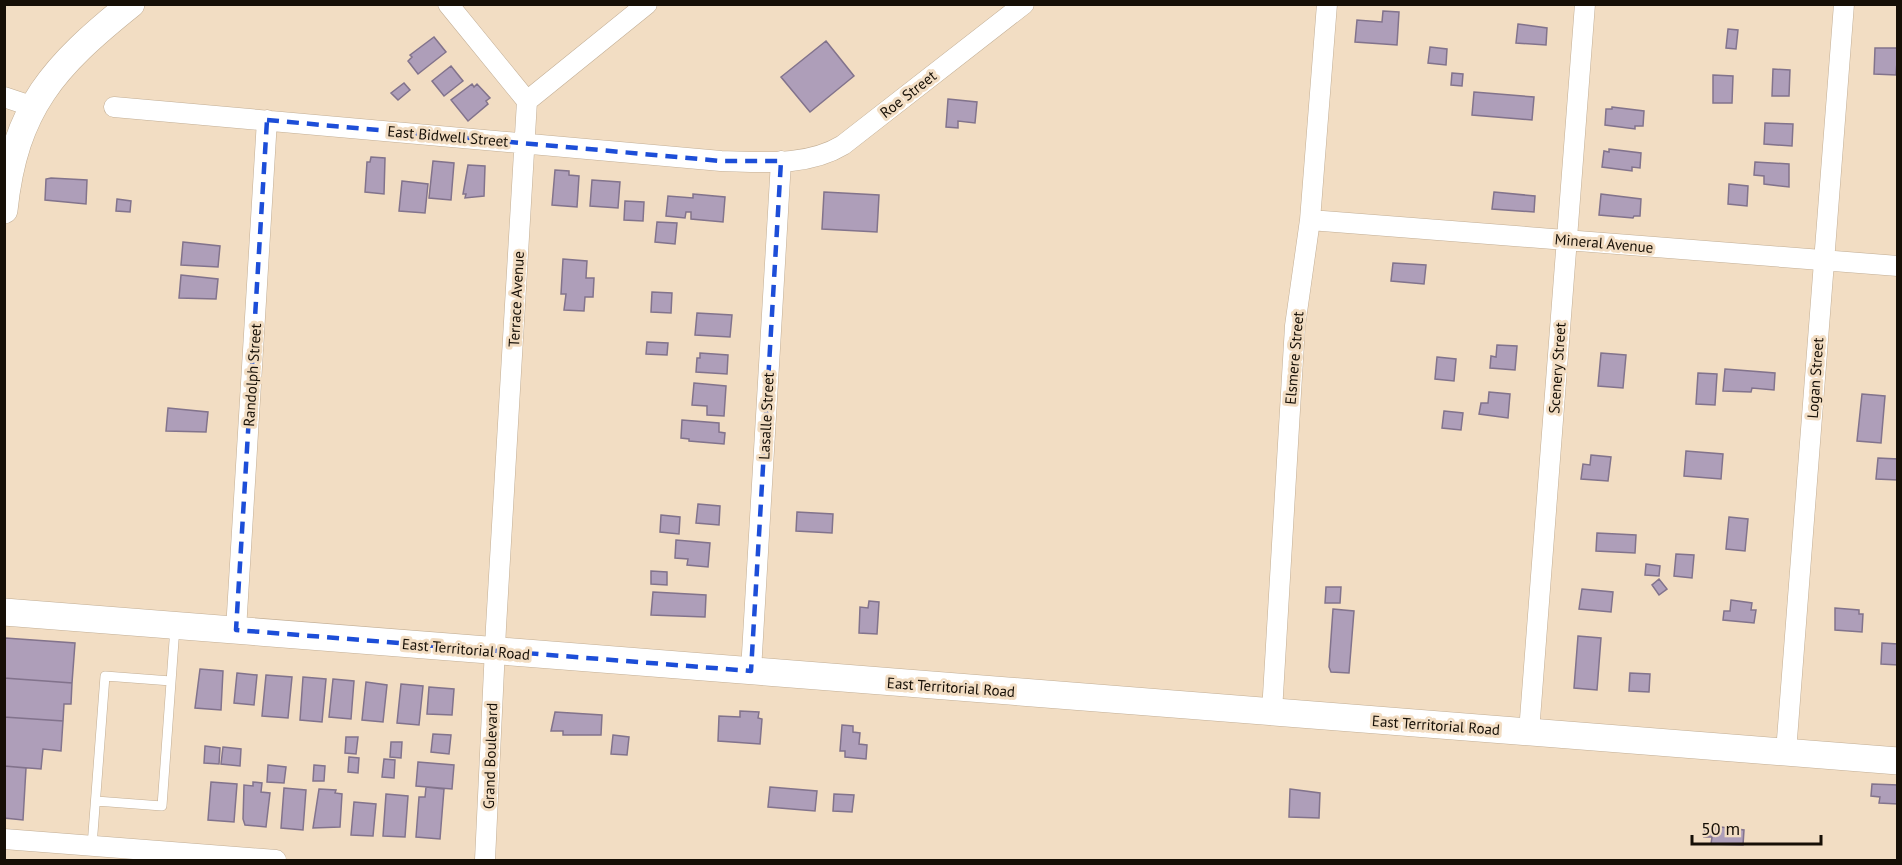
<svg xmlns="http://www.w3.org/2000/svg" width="1902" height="865" font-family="'PT Sans',sans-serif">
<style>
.building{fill:#ae9eb9;stroke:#82738c;stroke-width:1.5}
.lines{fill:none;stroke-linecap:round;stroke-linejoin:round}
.lane-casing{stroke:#c2ae95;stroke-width:10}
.street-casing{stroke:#c2ae95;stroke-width:21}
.secondary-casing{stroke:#c2ae95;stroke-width:28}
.lane{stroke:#fff;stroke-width:9}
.street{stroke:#fff;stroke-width:20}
.secondary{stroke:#fff;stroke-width:27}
.marked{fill:none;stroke:#1d4ed8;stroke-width:4.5;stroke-dasharray:12 8;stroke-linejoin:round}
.labels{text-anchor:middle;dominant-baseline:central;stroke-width:6;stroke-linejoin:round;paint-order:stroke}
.street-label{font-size:15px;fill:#160f06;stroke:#f2ddc3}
</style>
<rect width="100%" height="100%" fill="#f2ddc3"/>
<!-- building -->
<path class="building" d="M1383,11l16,1 -2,33 -42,-3 2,-22 25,2z
M1518,24l29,4 -1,17 -30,-2z
M1728,29l10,1 -2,19 -10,-1z
M434,37l12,15 -28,22 -10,-13 4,-4 -2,-2z
M826,41l28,35 -44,36 -29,-35z
M1430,47l17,2 -1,16 -18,-2z
M1875,48h23l-2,27 -22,-1z
M451,66l12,15 -19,15 -12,-15z
M1773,69l17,1 -1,26h-17z
M1452,73l11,1 -1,12 -11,-1z
M1713,75l20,1 -1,27h-19z
M404,83l6,7 -12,10 -7,-7z
M472,84l2,3 3,-3 13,14 -4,3 2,3 -20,17 -17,-21z
M1474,92l60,5 -2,23 -60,-5z
M948,99l29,3 -2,21 -17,-2v7l-12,-1z
M1612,107l32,4 -1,15h-8v3l-30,-4 1,-16h6z
M1765,123l28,1 -1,22 -28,-2z
M1609,149l32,4 -1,15 -8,-1v4l-30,-4 2,-16 5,1z
M371,157l14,1 -1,36 -19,-2 2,-30h3z
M433,161l21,2 -3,37 -22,-2z
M1755,162l34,2v23l-25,-3v-8l-10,-1z
M468,165l17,1 -1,30 -19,2 1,-4h-3z
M555,170l14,1v4l10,1 -2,31 -25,-2z
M51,178l36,2 -1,24 -41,-4 1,-21z
M592,180l28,2 -2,26 -28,-2z
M402,181l26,3 -3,29 -26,-2z
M1729,184l19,2 -1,20 -19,-2z
M824,192l55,3 -2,37 -55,-3z
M1494,192l41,4 -1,16 -42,-3z
M693,194l32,3 -2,25 -32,-3v-7h-5l-1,6 -19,-2 2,-20 25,2z
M1601,194l40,5 -1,17h-6l-1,2 -34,-3z
M117,199l14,2 -1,11 -14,-1z
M625,201l19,1 -1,19 -19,-1z
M657,222l20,1 -2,21 -20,-2z
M183,242l37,4 -2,21 -37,-2z
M563,259l24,2 -1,17h8l-1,19h-8l-1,14 -20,-1 2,-16h-5z
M1393,263l33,2 -2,19 -33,-3z
M181,275l37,4 -2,20 -37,-1z
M652,292l20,1 -1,20 -20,-1z
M697,313l35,2 -2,22 -35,-2z
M647,342l21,1 -1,12 -21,-1z
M1497,345l20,1 -2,24 -25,-2 1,-12 5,1z
M700,353l28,2 -1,19 -31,-2 1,-14h3z
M1601,353l25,2 -3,33 -25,-2z
M1437,357l19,2 -2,22 -19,-2z
M1725,369l50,4 -1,17 -22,-2 -1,4 -28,-1z
M1698,373l19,1 -2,31 -19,-1z
M694,383l32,3 -2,30 -17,-1v-9l-15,-1z
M1489,392l21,2 -2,24 -29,-4 2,-11h7z
M1862,394l23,2 -4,47 -24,-2z
M168,408l40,4 -2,20 -40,-1z
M1444,411l19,2 -2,17 -19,-2z
M682,420l37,3v9l6,1 -1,11 -35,-3v-2l-8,-1z
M1686,451l37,3 -2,25 -37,-3z
M1591,455l20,2 -3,24 -27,-2 2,-15 7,1z
M1878,458l20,1v21l-22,-1z
M698,504l22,2 -1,19 -23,-2z
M797,512l36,2 -1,19 -36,-2z
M661,515l19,2 -1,17 -19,-2z
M1729,517l19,2 -3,32 -19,-2z
M1597,533l39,2 -1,18 -39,-2z
M676,540l34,3 -2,24 -21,-2 1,-6 -13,-1z
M1676,554l18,1 -2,23 -18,-2z
M1646,564l14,2 -1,10 -14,-1z
M651,571l16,1v13l-16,-1z
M1659,579l8,10 -8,6 -7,-10z
M1326,587h15l-1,16h-15z
M1582,589l31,3 -2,20 -32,-3z
M653,592l53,3 -1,22 -54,-2z
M1731,600l21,3 -1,7h5l-2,13 -31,-3 1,-9h6z
M869,601l10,1 -2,32 -18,-1 1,-26 8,1z
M1835,608l24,2v4h4l-1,18 -27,-2z
M1333,609l21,2 -5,62 -18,-1 -2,-5z
M1578,636l23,2 -4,52 -23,-2z
M5,638l70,5 -3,40 -68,-5z
M1882,643l16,1v21l-17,-1z
M200,669l23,2 -2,39 -26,-2z
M237,673l20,2 -3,30 -20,-2z
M1630,673l20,1 -1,18 -20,-1z
M266,675l26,2 -4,41 -26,-2z
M303,677l23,2 -4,43 -22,-2z
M4,678l68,5 -1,21h-7l-1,17 -59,-4z
M333,679l21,2 -3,38 -22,-2z
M366,682l21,3 -4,37 -21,-2z
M401,684l22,2 -4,39 -22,-2z
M429,687l25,2 -2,26 -25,-1z
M740,711l19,1 -1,6 4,1 -2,25 -42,-3 1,-25 21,1z
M555,712l47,3 -1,20h-38v-4h-12z
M4,717l59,4 -2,30 -18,-2 -2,20 -37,-3z
M842,725l11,1v6l7,1 -1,11 8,1 -1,14 -21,-2v-6h-5z
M433,734l18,1 -2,19 -18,-2z
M613,735l16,2 -2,18 -16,-1z
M346,737h12l-2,17 -11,-1z
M391,742h11l-1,16 -11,-1z
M205,746l15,2 -1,16 -15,-1z
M223,747l18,2 -1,17 -19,-2z
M349,757l10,1 -1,15 -10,-1z
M384,759l11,1 -1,18 -12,-1z
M418,762l36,3 -2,24 -36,-3z
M268,765l18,2 -2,16 -17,-1z
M314,765l11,1 -1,15h-11z
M4,766l22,2 -3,52 -19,-2z
M211,782l26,2 -3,38 -26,-2z
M253,782l9,1 -1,9 9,1 -4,34 -21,-2 -2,-6 1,-34 9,1z
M1872,784l26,1v19l-19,-1 1,-6 -9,-1z
M426,787l18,2 -4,50 -24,-2 3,-40h6z
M770,787l47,4 -2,20 -47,-4z
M284,788l22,2 -3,40 -22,-2z
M319,789l17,1 -1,3 7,1 -2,33 -27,1z
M1290,789l30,4 -1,25 -30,-1z
M386,794l22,2 -3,41 -22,-1z
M834,794l20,1 -2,17 -19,-1z
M354,802l22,2 -3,32 -22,-1z
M1705,825l39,5 -1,15 -32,-1 1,-7h-8z"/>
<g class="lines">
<!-- lane casing -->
<g class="lane-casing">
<path id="lane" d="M96,801l66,5 13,-179
M92,846l13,-170 66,5"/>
</g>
<!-- street casing -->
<g class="street-casing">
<path id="street" d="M448,4l79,97
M4,97l30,10
M114,107l607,54c40,1 86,6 122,-16l181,-141
M1310,220l588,46
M236,630l31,-510
M751,671l30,-510
M1272,712l23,-386 15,-106 17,-216
M1529,732l56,-728
M1786,752l58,-748
M4,839l272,21
M485,860l11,-233 31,-526 120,-97"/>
</g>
<!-- secondary casing -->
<g class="secondary-casing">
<path id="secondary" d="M4,210c11,-103 50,-144 127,-206
M4,612l1894,149"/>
</g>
<!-- lane -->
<use href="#lane" class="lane"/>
<!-- street -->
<use href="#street" class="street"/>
<!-- secondary -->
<use href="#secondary" class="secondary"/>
</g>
<!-- marked area -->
<path class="marked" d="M267,120l454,41h60l-30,510 -515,-41z"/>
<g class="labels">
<!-- street labels -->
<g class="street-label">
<text transform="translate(908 94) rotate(-38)">Roe Street</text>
<text transform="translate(448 136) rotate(5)">East Bidwell Street</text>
<text transform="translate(1604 243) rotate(5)">Mineral Avenue</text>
<text transform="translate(516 299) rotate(-87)">Terrace Avenue</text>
<text transform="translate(1294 358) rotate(-85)">Elsmere Street</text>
<text transform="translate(1557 368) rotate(-86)">Scenery Street</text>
<text transform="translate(252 375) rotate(-86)">Randolph Street</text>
<text transform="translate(1815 378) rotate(-86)">Logan Street</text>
<text transform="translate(766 416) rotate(-87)">Lasalle Street</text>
<text transform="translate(466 649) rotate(5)">East Territorial Road</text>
<text transform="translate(951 687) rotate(4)">East Territorial Road</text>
<text transform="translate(1436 725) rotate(4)">East Territorial Road</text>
<text transform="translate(490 756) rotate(-88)">Grand Boulevard</text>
</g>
</g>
<!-- border -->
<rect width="1902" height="865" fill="none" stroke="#160f06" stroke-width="12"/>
<!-- scale -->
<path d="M1692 835v9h129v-9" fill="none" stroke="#160f06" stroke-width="3"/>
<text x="1701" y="835" font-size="18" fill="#160f06" stroke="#f2ddc3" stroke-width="4.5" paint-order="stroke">50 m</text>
</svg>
